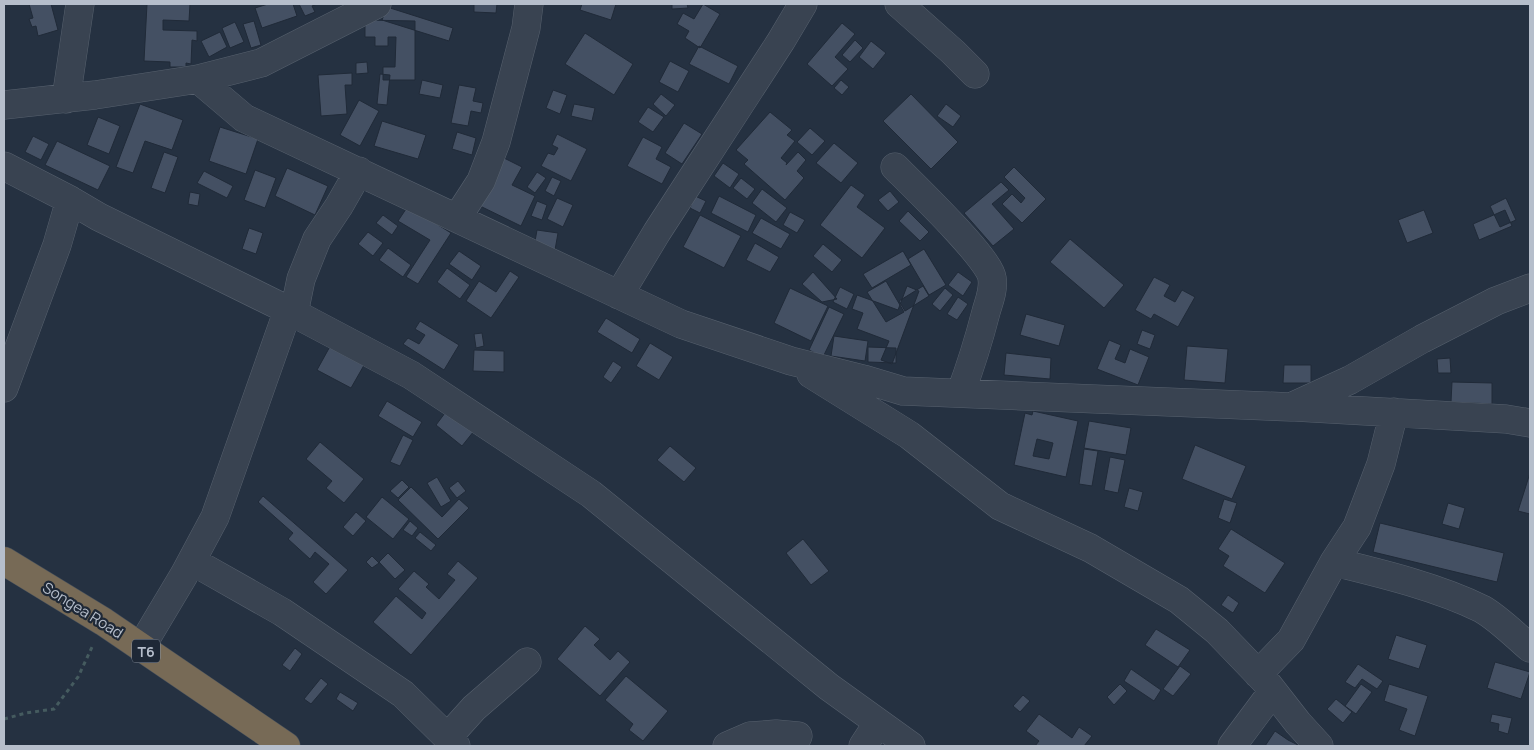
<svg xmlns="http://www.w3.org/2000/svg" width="1534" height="750" font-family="Manrope,sans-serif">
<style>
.building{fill:#445063;stroke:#202a38;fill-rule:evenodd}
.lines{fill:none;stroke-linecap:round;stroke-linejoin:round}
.minor-casing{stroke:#57616e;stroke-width:29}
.highway-casing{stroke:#444e5b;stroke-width:29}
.path{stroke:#455b5f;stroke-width:3;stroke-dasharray:4 4;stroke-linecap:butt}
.minor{stroke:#394351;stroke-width:28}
.highway{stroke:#776a56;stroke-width:28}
.labels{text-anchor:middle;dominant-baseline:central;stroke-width:4.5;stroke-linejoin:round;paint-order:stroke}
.shield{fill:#1e2836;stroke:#88919e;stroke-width:1}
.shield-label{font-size:14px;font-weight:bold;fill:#b6becb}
.street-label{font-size:15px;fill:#b6becb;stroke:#1e2836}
</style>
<rect width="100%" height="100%" fill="#253141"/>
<!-- building -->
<path class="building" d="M29,4h22l7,26 -20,6 -2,-10 -4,1 -3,-8 4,-1z
M147,4h43l-1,17 -26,-1v10l34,1v10l-5,-1 -1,24 -5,-1v4h-16v-5l-26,-1z
M268,4h25l4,12 -35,12 -7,-20z
M299,4h18l-5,2 3,6 -10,4z
M474,4h23l-1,9 -22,-1z
M582,4h34l-5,16 -31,-10z
M672,4h15l1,4 -16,1z
M703,4l17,10 -20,34 -15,-10 4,-7 -12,-7 6,-11 11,6z
M387,7l66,21 -4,13 -67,-21z
M365,20l50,1v59h-32v-13h12l1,-30h-8v9h-13v-9h-10z
M254,21l7,24 -10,3 -8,-24z
M235,22l9,20 -14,6 -8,-20z
M842,23l13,11 -20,23 13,12 -16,17 -25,-22z
M220,32l7,15 -18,10 -8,-16z
M585,33l48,31 -19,31 -49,-31z
M855,40l8,8 -13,14 -8,-7z
M871,41l15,12 -13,16 -14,-12z
M699,46l39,20 -9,18 -40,-20z
M670,61l19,10 -11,21 -19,-10z
M367,62l1,11 -12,1v-11z
M352,73v12h-7l2,29 -26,2 -3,-41z
M380,74l10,1 -3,30 -10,-1z
M422,80l21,5 -3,13 -21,-4z
M841,80l8,7 -7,8 -8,-7z
M459,85l17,3 -3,13 10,2 -2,10 -10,-2 -3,15 -17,-3z
M553,90l14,5 -7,19 -14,-6z
M661,94l14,11 -9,11 -13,-12z
M911,94l47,48 -27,27 -48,-48z
M359,100l20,11 -19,35 -20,-11z
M140,104l43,16 -11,30 -27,-9 -12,32 -17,-6z
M574,104l21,4 -3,13 -21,-5z
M946,104l15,12 -8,11 -16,-11z
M648,107l16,10 -11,15 -15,-10z
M770,112l22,18 -5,5 8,6 -14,17 6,5 -1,2 12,-13 8,8 -9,11 7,7 -19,22 -41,-36 4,-4 -12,-10z
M98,117l22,9 -11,28 -22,-9z
M382,121l44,14 -8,24 -44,-13z
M684,123l18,11 -20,30 -17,-11z
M220,127l38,12 -12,35 -37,-13z
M810,128l15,13 -13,14 -15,-13z
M457,132l19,6 -4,17 -20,-6z
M557,134l30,15 -16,32 -30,-15 7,-13 6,2 4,-7 -6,-3z
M33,136l16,8 -8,16 -16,-8z
M643,137l19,10 -6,12 15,8 -9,17 -35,-18z
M57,141l53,25 -12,24 -53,-25z
M834,143l24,20 -17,20 -25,-20z
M164,152l14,5 -13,36 -14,-5z
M504,158l18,9 -10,18 23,11 -14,30 -41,-20z
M723,163l16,11 -9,14 -16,-12z
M1014,167l32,32 -24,24 -20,-19 10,-10 9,9 4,-5 -21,-21z
M287,168l41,18 -13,29 -40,-19z
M255,170l21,8 -11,30 -21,-8z
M204,171l29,15 -6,12 -30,-15z
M537,172l9,6 -11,15 -8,-6z
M552,177l9,4 -7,15 -9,-5z
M741,178l14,11 -8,10 -14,-11z
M1001,182l8,8 -17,14 22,25 -21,17 -29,-33z
M851,185l14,10 -8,12 28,21 -23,30 -42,-33z
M762,189l25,19 -11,14 -24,-19z
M890,191l9,11 -11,9 -10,-11z
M190,192l10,2 -2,12 -10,-2z
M695,196l11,5 -6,12 -10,-5z
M719,196l37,19 -8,17 -37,-19z
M557,198l16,7 -10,22 -16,-8z
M1506,198l10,22 -16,7 -10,-21z
M537,201l10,4 -5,15 -11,-4z
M408,206l43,27 -33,51 -12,-7 24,-37 -32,-19z
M1424,210l9,23 -26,10 -9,-23z
M1505,210l7,16 -33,14 -6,-16z
M908,211l21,21 -9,9 -21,-20z
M790,212l15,8 -8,13 -14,-8z
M383,215l15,11 -6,9 -16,-12z
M700,215l41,21 -17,32 -41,-21z
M761,218l29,16 -9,15 -29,-16z
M249,228l14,5 -7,21 -14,-5z
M537,230l21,3 -3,17 -21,-3z
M368,232l15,11 -10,13 -15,-12z
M1070,239l54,46 -20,23 -54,-46z
M755,243l24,14 -9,15 -24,-12z
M823,244l19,16 -10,12 -19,-16z
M388,248l23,17 -8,12 -24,-17z
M924,249l22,36 -17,10 -21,-36z
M459,251l22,15 -9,14 -23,-16z
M903,251l8,14 -39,23 -9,-14z
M447,268l23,17 -10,14 -23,-17z
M510,271l9,6 -28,41 -25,-17 13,-20 17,11z
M813,272l24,27 -15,3 -20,-18z
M958,272l14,10 -9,14 -15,-11z
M1154,277l16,8 -6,11 11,6 7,-12 13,7 -17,30 -24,-13 -3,5 -16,-9z
M886,281l18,31 -18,10 -19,-30z
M907,286l12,5 -27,73 -11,-4 8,-19 -32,-12 6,-16 -11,-4 5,-14 41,15z
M923,286l6,10 -24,15 -6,-10z
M840,287l14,7 -7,15 -14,-7z
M790,288l38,18 -17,35 -37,-18z
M945,288l8,7 -13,16 -8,-7z
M958,297l10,7 -11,16 -10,-6z
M829,307l15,7 -21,43 -14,-7z
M1026,314l39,11 -6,21 -39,-11z
M606,318l34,21 -8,14 -35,-21z
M420,321l39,24 -15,25 -41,-26 5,-6 11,6 6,-9 -10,-6z
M1142,330l13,5 -5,14 -13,-5z
M482,333l2,13 -8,2 -2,-14z
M834,336l34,5 -3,20 -34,-5z
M1109,340l12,5 -6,14 10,4 5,-14 19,8 -11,28 -41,-16z
M333,341l34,19 -16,28 -34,-18z
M650,343l23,14 -14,23 -23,-14z
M1187,346l41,3 -3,34 -41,-3z
M868,347l28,1v15l-28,-1z
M474,350l30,1v21l-31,-1z
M1006,353l45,5 -1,21 -46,-4z
M1450,358l1,15h-13l-1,-14z
M613,361l9,6 -11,16 -8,-6z
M1284,365h27v18h-28z
M1452,382l40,1v21l-41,-2z
M387,401l35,21 -9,15 -35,-21z
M451,405l27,21 -16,20 -26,-21z
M1033,411l45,10 -12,56 -52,-12 11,-52 7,2zM1037,439l16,4 -4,16 -16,-3z
M1089,421l42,7 -5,27 -42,-7z
M403,435l10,5 -13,26 -10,-4z
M320,442l44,37 -20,24 -18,-15 6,-7 -26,-22z
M1195,445l51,21 -14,33 -50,-20z
M670,446l26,22 -12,14 -27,-22z
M1084,449l14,2 -6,35 -13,-2z
M1110,457l15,3 -7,33 -14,-3z
M1530,473v41l-12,-3z
M437,477l14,24 -10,6 -14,-24z
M402,480l7,7 -11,11 -8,-7z
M458,481l8,10 -9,7 -8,-10z
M411,487l31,30 17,-18 10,9 -31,31 -40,-39z
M1129,488l14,4 -5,19 -14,-4z
M263,496l85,74 -22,24 -13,-12 16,-18 -14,-12 -5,7 -22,-20 5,-6 -35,-31z
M382,497l27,22 -16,20 -27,-22z
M1224,499l13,4 -7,20 -12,-5z
M1448,503l17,5 -6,21 -17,-5z
M356,512l10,9 -13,15 -10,-9z
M410,521l8,7 -6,8 -9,-6z
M1380,523l124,30 -7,29 -124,-30z
M1231,529l54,34 -20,30 -42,-27 6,-10 -11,-7z
M420,532l16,13 -5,6 -16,-13z
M803,539l26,32 -18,14 -25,-32z
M388,553l17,17 -10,9 -16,-17z
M372,556l7,7 -7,5 -6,-6z
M458,561l20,17 -67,77 -38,-33 23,-26 26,23 4,-6 -28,-24 16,-18 15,13 -3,3 13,12 16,-19 -8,-6z
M1228,595l11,8 -6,10 -12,-8z
M585,626l15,13 -6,6 16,15 8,-9 12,11 -30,34 -43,-37z
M1156,629l34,21 -12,17 -33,-22z
M1396,635l31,10 -8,24 -31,-10z
M295,648l7,6 -12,17 -8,-6z
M1495,662l35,10 -9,27 -34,-11z
M1358,664l25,17 -6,8 -15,-10 -7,9 -10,-6z
M1180,666l11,8 -18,22 -10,-7z
M1131,669l30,21 -7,11 -30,-20z
M626,676l42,35 -25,30 -14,-11 4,-6 -28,-24z
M321,678l7,6 -17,20 -7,-5z
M1120,684l7,7 -13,14 -7,-8z
M1361,684l11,8 -16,22 -11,-8z
M1389,684l39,12 -13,40 -16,-6 8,-21 -23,-8z
M340,692l18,11 -5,8 -17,-12z
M1023,695l7,6 -10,11 -7,-6z
M1336,699l16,13 -9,11 -16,-14z
M1039,714l33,24 7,-11 13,9 -8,10h-49l4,-5 -13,-10z
M1492,714l20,4 -4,16 -10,-3 1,-7 -9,-2z
M1275,731l13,9 12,6h-35z"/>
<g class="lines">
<!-- minor casing -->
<g class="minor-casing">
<path id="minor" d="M899,4l54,48 22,22
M198,79l46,39 437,206 110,37 72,18 40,12 388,16 59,-27 72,-41 74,-38 34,-13
M66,99l14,-95
M4,105l91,-10 103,-16 63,-16 116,-59
M4,166l66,34 29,17 189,93 123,65 180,119 238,193 82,59
M895,167c17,17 96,93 97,111 2,12 -3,23 -6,34 -7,27 -15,53 -25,80
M457,218l24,-37 15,-39 30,-114 3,-24
M619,295l38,-63 124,-191 22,-37
M294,313l7,-34 16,-40 22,-33 20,-35
M811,374l98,61 91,71 90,42 89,52 38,31 49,51 32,41 21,23
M4,388l53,-143 13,-45
M1295,407l211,12 24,4
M192,561l90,51 121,82 53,52
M1334,562c49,12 103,25 148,47 16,9 34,27 48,39
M141,647l43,-72 31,-58 73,-207
M1258,674l33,-34 43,-78 23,-35 24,-63 13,-52
M447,738l27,-30 53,-46
M727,746l23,-10 26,-2 22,2
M863,746l15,-23
M1232,746l41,-55"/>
</g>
<!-- highway casing -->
<g class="highway-casing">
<path id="highway" d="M4,561l100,61 182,124"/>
</g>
<!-- path -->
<path class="path" d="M4,719l22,-6 28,-4 24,-32 15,-32"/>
<!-- minor -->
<use href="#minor" class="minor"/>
<!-- highway -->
<use href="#highway" class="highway"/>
</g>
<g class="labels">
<!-- shield labels -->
<rect class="shield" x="132" y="639.5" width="28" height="23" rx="4"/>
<g class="shield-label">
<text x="146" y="651">T6</text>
</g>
<!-- street labels -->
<g class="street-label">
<text transform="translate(83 610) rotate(32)">Songea Road</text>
</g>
</g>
<!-- border -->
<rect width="1534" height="750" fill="none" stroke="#b6becb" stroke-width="10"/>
</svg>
